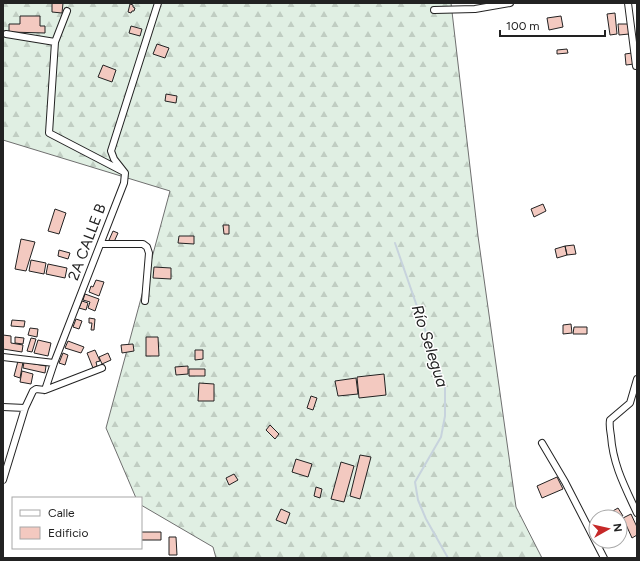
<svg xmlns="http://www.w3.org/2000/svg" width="640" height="561" font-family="Figtree,sans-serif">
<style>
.forest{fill:url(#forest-firs);stroke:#6f6f6f}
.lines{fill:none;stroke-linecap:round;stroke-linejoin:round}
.stream{stroke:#c7d3dd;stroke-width:2}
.building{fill:#f3c9c0;stroke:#222}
.street-casing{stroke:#222;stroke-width:8}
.street{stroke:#fff;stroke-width:6}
.labels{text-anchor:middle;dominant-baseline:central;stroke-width:3;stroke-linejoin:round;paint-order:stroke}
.street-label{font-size:15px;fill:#222;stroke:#fff}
.water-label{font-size:16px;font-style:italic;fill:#222;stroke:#fff}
</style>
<defs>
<pattern id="forest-firs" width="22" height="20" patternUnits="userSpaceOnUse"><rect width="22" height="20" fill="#e0efe3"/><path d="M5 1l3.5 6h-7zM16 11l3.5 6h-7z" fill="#c0cdc2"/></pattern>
</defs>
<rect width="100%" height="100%" fill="#fff"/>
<!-- forest -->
<path class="forest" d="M3,3h448l27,233 38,271 26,51h-326l-3,-11 -72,-42v-7h-5l-30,-70 64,-237 -167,-51z"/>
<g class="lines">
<!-- stream -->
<path class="stream" d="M395,243l50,144v29l-4,21 -26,45 3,18 8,19 22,39"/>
</g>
<!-- building -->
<path class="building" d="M52,3h11l-1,10 -10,-1z
M130,4l3,1v2l2,1 -1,3h-2l-1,2 -3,-1z
M615,13l2,21 -7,1 -3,-21z
M20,16h20v10h5v7l-36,-1v-8h11z
M561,16l2,11 -14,3 -2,-12z
M618,24h11v10l-10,1z
M131,26l11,3 -2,7 -11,-3z
M157,44l12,4 -4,10 -12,-4z
M567,49l1,4 -11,1v-4z
M632,53l2,11 -8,1 -1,-11z
M103,65l13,5 -4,12 -14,-5z
M166,94l11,2 -1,7 -11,-2z
M543,204l3,7 -12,6 -3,-8z
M55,209l11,4 -7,21 -11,-3z
M223,225h6v9h-5z
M113,231l5,2 -4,9 -5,-2z
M179,236h15v8l-16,-1z
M21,239l14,3 -9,29 -11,-2z
M574,245l2,9 -9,1 -2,-9z
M565,246l2,9 -10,3 -2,-9z
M59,250l11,3 -2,6 -10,-3z
M31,260l15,3 -2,11 -15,-3z
M48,264l19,4 -2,10 -19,-4z
M154,267l17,1v11l-18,-1z
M96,280l8,2 -5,14 -10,-4 2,-6 2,1z
M85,294l14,5 -4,12 -7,-3 2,-6 -7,-2z
M82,301l6,2 -2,7 -7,-2z
M89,318l6,1 -1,11h-3l1,-7h-3z
M76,319l6,2 -3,8 -6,-2z
M12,320l13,1 -1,6 -13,-1z
M571,324l1,9 -9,1v-9z
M574,327h13v7h-14z
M30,328l8,1 -1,8 -9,-2z
M3,335l8,1v7l12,2 -1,7 -19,-3z
M15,337l9,1 -1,6 -8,-1z
M146,337h12l1,19h-13z
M31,338l5,1 -4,13 -5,-1z
M38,340l13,3 -3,13 -14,-3z
M68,341l16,6 -3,6 -16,-5z
M133,344l1,7 -12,2 -1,-8z
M95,350l5,11 -4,1 1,4 -4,2 -6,-15z
M195,350h8v9l-8,1z
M63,353l5,2 -3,10 -6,-2z
M108,353l3,7 -9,4 -3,-7z
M18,361l5,1 -3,16 -6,-2z
M24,362l22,4 -1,7 -22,-5z
M188,366v8l-12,1 -1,-8z
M189,369h16v7h-16z
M22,371l11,3 -2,10 -11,-2z
M384,374l2,21 -27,3 -2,-21z
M356,378l2,16 -20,2 -3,-15z
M199,383l15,1v17h-16z
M311,396l6,2 -4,12 -6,-2z
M270,425l9,9 -4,5 -9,-9z
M360,455l11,2 -11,42 -10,-3z
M296,459l16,5 -4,13 -16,-5z
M341,462l13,4 -10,36 -13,-3z
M234,474l4,6 -9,5 -3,-7z
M557,477l6,12 -21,9 -5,-12z
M316,487l6,2 -2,9 -6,-2z
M618,508l5,8 -3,2v-1h-18z
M281,509l9,4 -4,11 -10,-4z
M631,514l6,13v8l-5,3 -9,-20z
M141,532h20v8h-20z
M169,537h7l1,18h-8z"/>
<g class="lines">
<!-- street casing -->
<g class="street-casing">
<path id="street" d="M628,3l8,63
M434,10l41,-1 35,-6
M67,11l-12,31 -6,91 75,39
M6,34l49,8
M101,244h42l4,3 2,6 -4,48
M3,357l51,6
M637,379l-7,24 -20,17c-1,5 0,10 1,16 2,29 14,51 26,77
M45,390l57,-22
M3,407l22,1
M542,443l23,39 39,76
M3,480l22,-72 8,-17 3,-2 9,1 9,-27 70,-180 1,-10 -11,-14 -3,-8 47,-148"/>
</g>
<!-- street -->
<use href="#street" class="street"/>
</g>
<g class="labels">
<!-- street labels -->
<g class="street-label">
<text transform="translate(87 242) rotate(-69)">2A CALLE B</text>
</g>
<!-- water labels -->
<g class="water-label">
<text transform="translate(430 346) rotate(72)">Río Selegua</text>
</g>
</g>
<!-- border -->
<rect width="640" height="561" fill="none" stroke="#222222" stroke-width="8"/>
<!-- legend -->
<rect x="12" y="497" width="130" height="52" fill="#ffffff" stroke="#a7a7a7"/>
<rect x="20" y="510" width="20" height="6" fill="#ffffff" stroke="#a7a7a7"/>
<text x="48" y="517" font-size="12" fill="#222222">Calle</text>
<rect x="20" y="527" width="20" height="12" fill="#f3c9c0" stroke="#a7a7a7"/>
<text x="48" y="537" font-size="12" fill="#222222">Edificio</text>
<!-- north arrow -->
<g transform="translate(608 529) rotate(82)"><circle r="19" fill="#ffffff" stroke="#a7a7a7"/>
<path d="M0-3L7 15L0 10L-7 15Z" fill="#c62828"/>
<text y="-6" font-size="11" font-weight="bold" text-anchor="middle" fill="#222222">N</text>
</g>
<!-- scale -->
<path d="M500 30v6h105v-6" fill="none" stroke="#222222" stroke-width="2"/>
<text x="506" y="30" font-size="12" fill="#222222" stroke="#ffffff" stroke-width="3" paint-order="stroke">100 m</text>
</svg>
